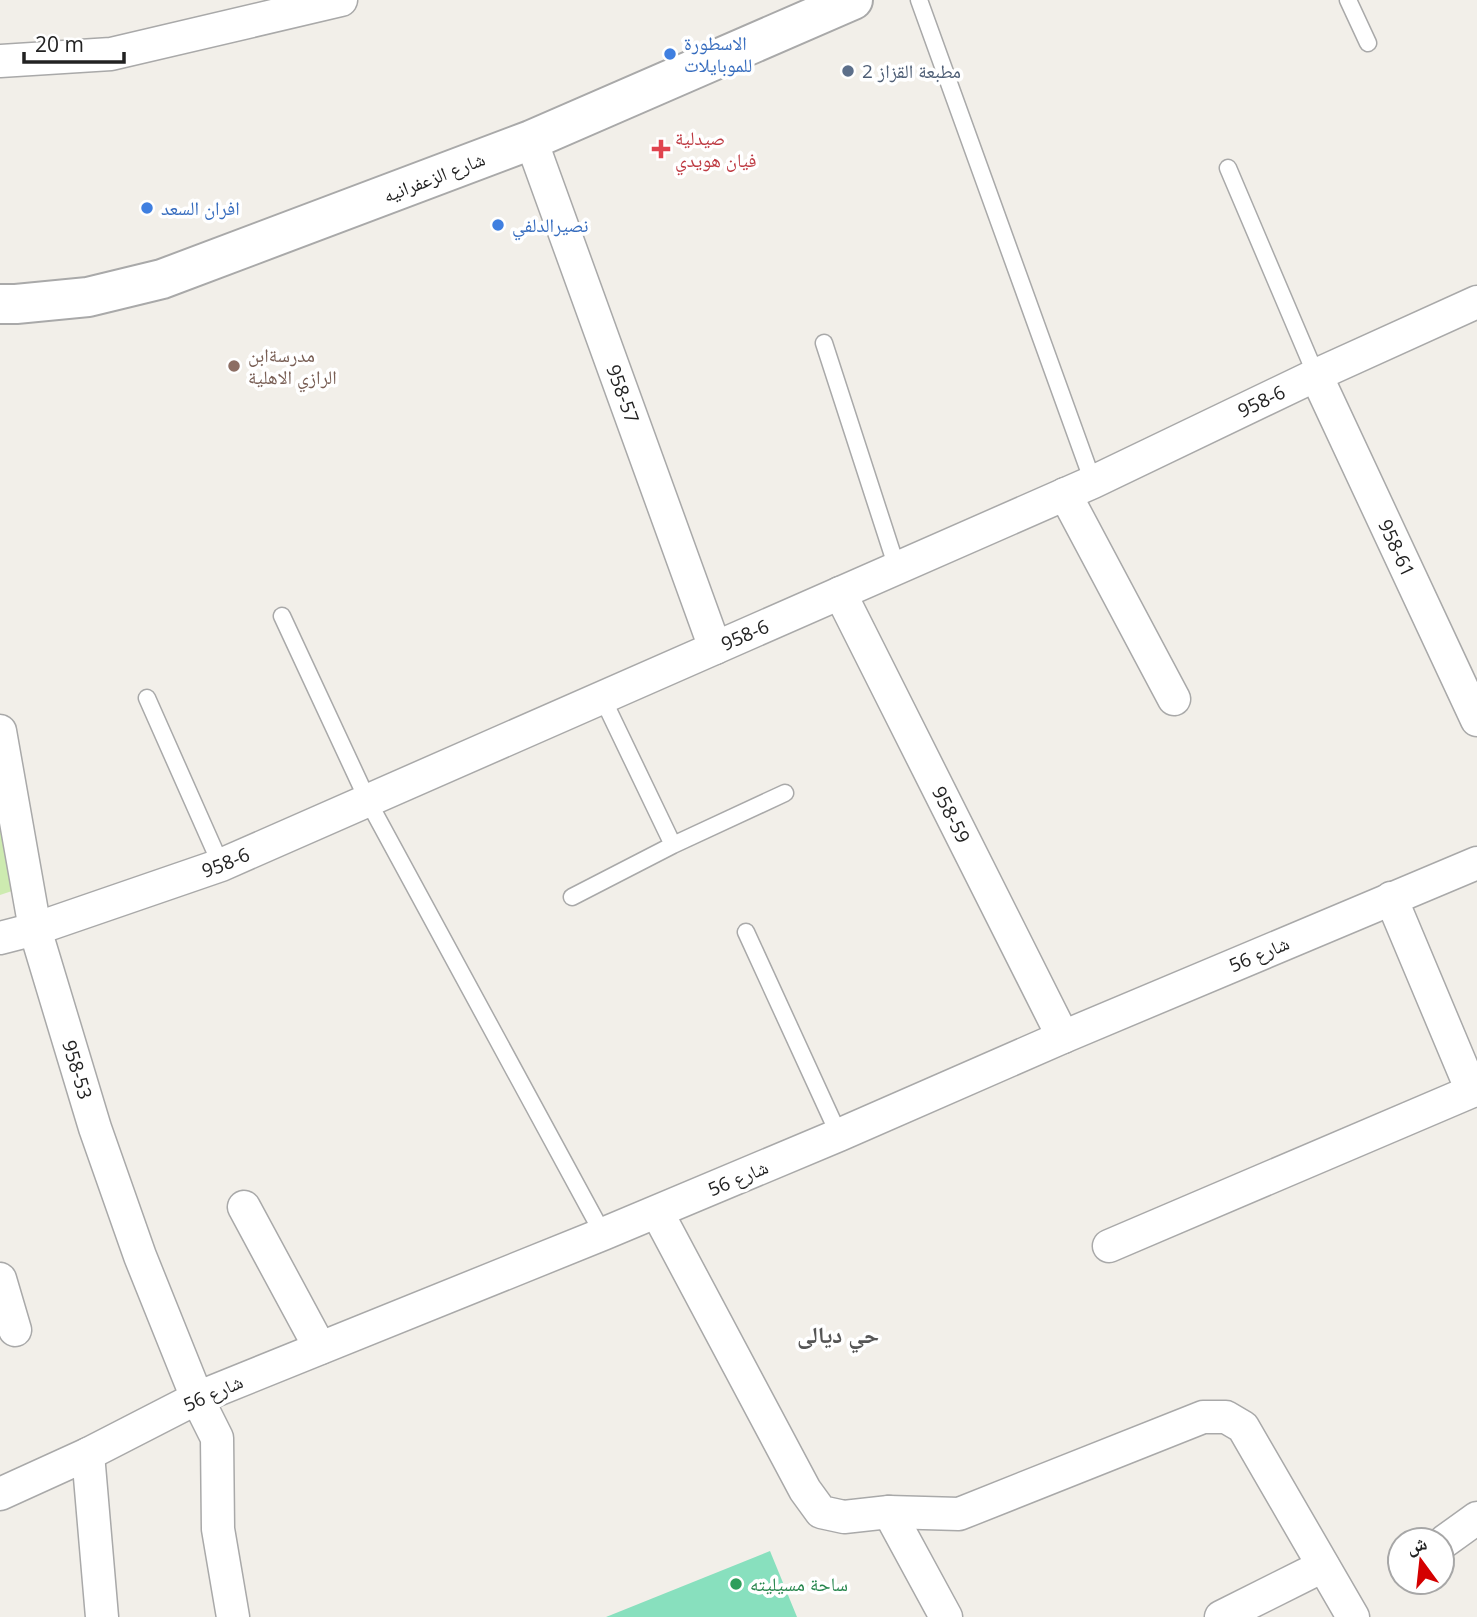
<svg xmlns="http://www.w3.org/2000/svg" width="1477" height="1617" font-family="'Open Sans','Noto Naskh Arabic',sans-serif">
<style>
.grass{fill:#cdebb0}
.pitch{fill:#88e0be}
.lines{fill:none;stroke-linecap:round;stroke-linejoin:round}
.service-casing{stroke:#a9a9a9;stroke-width:19}
.minor-casing{stroke:#a9a9a9;stroke-width:35}
.tertiary-casing{stroke:#a9a9a9;stroke-width:42}
.service{stroke:#fff;stroke-width:16}
.minor{stroke:#fff;stroke-width:32}
.tertiary{stroke:#fff;stroke-width:38}
.shop-dot{fill:#3f7fe0;stroke:#fff;stroke-width:2.5}
.service-dot{fill:#5c6f8a;stroke:#fff;stroke-width:2.5}
.health-dot{fill:#e0444e;stroke:#fff;stroke-width:2.5}
.education-dot{fill:#8d6e63;stroke:#fff;stroke-width:2.5}
.leisure-dot{fill:#2e9e5b;stroke:#fff;stroke-width:2.5}
.labels{text-anchor:middle;dominant-baseline:central;stroke-width:7;stroke-linejoin:round;paint-order:stroke}
.shop-label{font-size:19px;fill:#366cbe;stroke:#fff;text-anchor:start}
.service-label{font-size:19px;fill:#4e5e75;stroke:#fff;text-anchor:start}
.health-label{font-size:19px;fill:#be3a42;stroke:#fff;text-anchor:start}
.street-label{font-size:19px;fill:#222;stroke:#fff}
.education-label{font-size:19px;fill:#785e54;stroke:#fff;text-anchor:start}
.leisure-label{font-size:19px;fill:#27864d;stroke:#fff;text-anchor:start}
.quarter-label{font-size:23px;font-weight:bold;fill:#555;stroke:#fff}
</style>
<rect width="100%" height="100%" fill="#f2efe9"/>
<!-- grass -->
<path class="grass" d="M0,815l18,74 -18,6z"/>
<!-- pitch -->
<path class="pitch" d="M770,1551l27,66h-191z"/>
<g class="lines">
<!-- service casing -->
<g class="service-casing">
<path id="service" d="M919,0l174,482
M1348,0l20,43
M1228,168l88,207
M824,343l73,225
M282,616l86,185 235,433
M602,697l71,148
M147,698l74,167
M572,897l101,-52 112,-52
M746,932l93,203"/>
</g>
<!-- minor casing -->
<g class="minor-casing">
<g id="minor">
<path d="M0,61l111,-7 230,-54"/>
<path id="s1" d="M531,140l184,508"/>
<path id="s2" d="M1316,375l161,345"/>
<path d="M1065,494l109,205"/>
<path id="s3" d="M840,593l223,444"/>
<path id="s4" d="M0,731l35,198 60,199 45,128 57,142 20,40 1,91 15,88"/>
<path d="M1391,898l81,193"/>
<path id="s5" d="M0,938l35,-9 186,-64 872,-383 223,-107 161,-73"/>
<path d="M244,1207l76,141"/>
<path d="M657,1212l148,278 16,22 23,5 45,-5 70,2 244,-97h23l17,10 110,190"/>
<path d="M1109,1246l368,-157"/>
<path d="M0,1279l15,51"/>
<path d="M88,1454l14,163"/>
<path d="M0,1494l88,-40 109,-56 406,-164 236,-99 224,-98 414,-174"/>
<path d="M889,1512l57,105"/>
<path d="M1445,1541l32,-23"/>
<path d="M1221,1617l102,-51"/>
</g>
</g>
<!-- tertiary casing -->
<g class="tertiary-casing">
<path id="tertiary" d="M0,304h16l72,-7 74,-18 369,-139 322,-140"/>
</g>
<!-- service -->
<use href="#service" class="service"/>
<!-- minor -->
<use href="#minor" class="minor"/>
<!-- tertiary -->
<use href="#tertiary" class="tertiary"/>
</g>
<!-- markers -->
<g class="shop-dot">
<circle cx="670" cy="54" r="7"/>
<circle cx="147" cy="208" r="7"/>
<circle cx="498" cy="225" r="7"/>
</g>
<circle class="service-dot" cx="848" cy="71" r="7"/>
<path class="health-dot" d="M657.5 138.5h7v7h7v7h-7v7h-7v-7h-7v-7h7z"/>
<circle class="education-dot" cx="234" cy="366" r="7"/>
<circle class="leisure-dot" cx="736" cy="1584" r="7"/>
<g class="labels">
<!-- shop labels -->
<g class="shop-label">
<text x="684" y="43">الاسطورة<tspan x="684" dy="22">للموبايلات</tspan></text>
<text x="161" y="208">افران السعد</text>
<text x="512" y="225">نصيرالدلفي</text>
</g>
<!-- service labels -->
<g class="service-label">
<text x="862" y="71">مطبعة القزاز 2</text>
</g>
<!-- health labels -->
<g class="health-label">
<text x="675" y="138">صيدلية<tspan x="675" dy="22">فيان هويدي</tspan></text>
</g>
<!-- street labels -->
<g class="street-label">
<text transform="translate(434 177) rotate(-21)">شارع الزعفرانيه</text>
<text stroke="none"><textPath href="#s1" startOffset="270">958-57</textPath></text>
<text stroke="none"><textPath href="#s5" startOffset="1372">958-6</textPath></text>
<text stroke="none"><textPath href="#s2" startOffset="191">958-61</textPath></text>
<text stroke="none"><textPath href="#s5" startOffset="805">958-6</textPath></text>
<text stroke="none"><textPath href="#s3" startOffset="248">958-59</textPath></text>
<text stroke="none"><textPath href="#s5" startOffset="238">958-6</textPath></text>
<text transform="translate(1259 954) rotate(-23)">شارع 56</text>
<text stroke="none"><textPath href="#s4" startOffset="348">958-53</textPath></text>
<text transform="translate(738 1178) rotate(-23)">شارع 56</text>
<text transform="translate(213 1393) rotate(-24)">شارع 56</text>
</g>
<!-- education labels -->
<g class="education-label">
<text x="248" y="355">مدرسةابن<tspan x="248" dy="22">الرازي الاهلية</tspan></text>
</g>
<!-- leisure labels -->
<g class="leisure-label">
<text x="750" y="1584">ساحة مسيليته</text>
</g>
<!-- quarter labels -->
<g class="quarter-label">
<text x="838" y="1334">حي ديالى</text>
</g>
</g>
<!-- north arrow -->
<g transform="translate(1421 1561) rotate(345)"><circle r="33" fill="#ffffff" stroke="#a7a7a7" stroke-width="2"/>
<path d="M0-5L12 26L0 18L-12 26Z" fill="#d40000"/>
<text y="-10" font-size="19" font-weight="bold" text-anchor="middle" fill="#222222">ش</text>
</g>
<!-- scale -->
<path d="M24 52v10h100v-10" fill="none" stroke="#222222" stroke-width="3.5"/>
<text x="35" y="52" font-size="21" fill="#222222" stroke="#ffffff" stroke-width="5" paint-order="stroke">20 m</text>
</svg>
